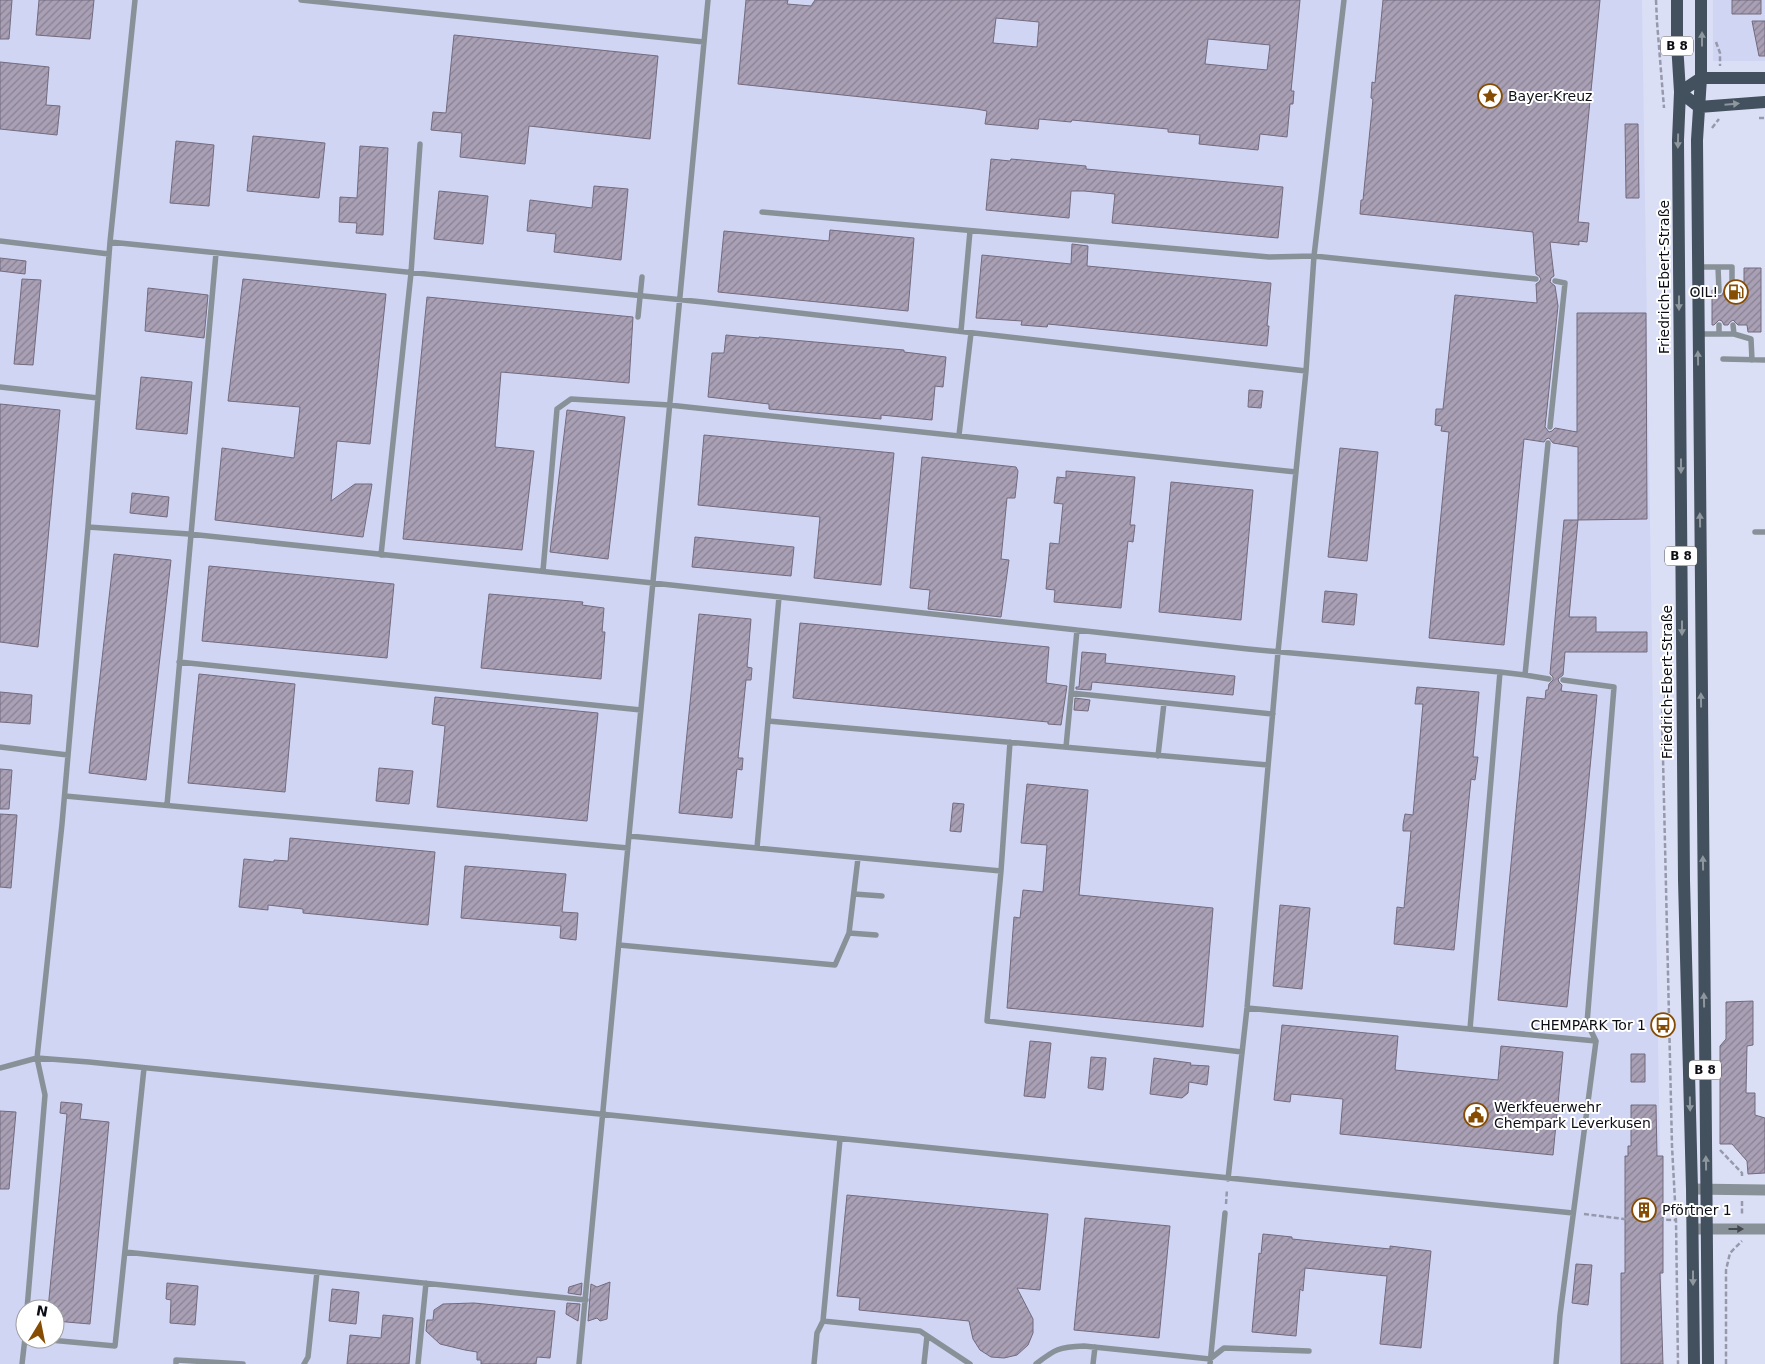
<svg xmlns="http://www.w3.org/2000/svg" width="1765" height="1364" font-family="'DejaVu Sans',sans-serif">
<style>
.built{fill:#d0d5f3;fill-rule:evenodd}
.building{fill:url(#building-hatch);stroke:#736a7e;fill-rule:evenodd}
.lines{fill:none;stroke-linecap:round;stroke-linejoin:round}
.path{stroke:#9699ab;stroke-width:2.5;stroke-dasharray:5 2.5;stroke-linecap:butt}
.lane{stroke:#899198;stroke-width:5.5}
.street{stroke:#899198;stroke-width:11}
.primary{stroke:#43505d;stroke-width:12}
.lane-bridge{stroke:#899198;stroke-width:5.5}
.oneway{fill:#8e969e}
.oneway2{fill:#444850}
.labels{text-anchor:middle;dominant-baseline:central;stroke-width:4;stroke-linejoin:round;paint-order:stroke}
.shield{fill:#fff;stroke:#55565b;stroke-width:1}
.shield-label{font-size:12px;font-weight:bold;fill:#0c0d15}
.poi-label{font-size:14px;fill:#0c0d15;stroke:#fff;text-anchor:start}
.street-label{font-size:14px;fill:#0c0d15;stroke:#fff}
</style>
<defs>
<pattern id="building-hatch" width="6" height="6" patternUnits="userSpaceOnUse" patternTransform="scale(1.25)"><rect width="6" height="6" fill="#a9a0b5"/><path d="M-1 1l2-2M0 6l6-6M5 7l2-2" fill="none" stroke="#888192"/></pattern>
</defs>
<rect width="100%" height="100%" fill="#dbdff6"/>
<!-- built -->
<path class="built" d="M0,0h1642l21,1364h-1663zM25,1309h30v30h-30z
M1713,0h52v61h-52z"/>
<!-- building -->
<path class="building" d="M0,0h12l-3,39h-9z
M39,0h55l-4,39 -54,-4z
M746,0h42l-1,4 24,2 4,-6h485l-9,91h3l-1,13h-3l-3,33 -27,-3 -2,16 -59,-6 1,-9 -32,-3v-3l-96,-9 -1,2 -32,-3 -1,10 -53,-5 2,-13 -11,-2 -238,-25zM996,18l43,4 -2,25 -44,-4zM1208,39l62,6 -3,25 -62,-6z
M1383,0h217l-22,222 11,1 -2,19 -8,-1v4l-29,-3 4,34 -3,2 -1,4 5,4 3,20 -13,121 4,5 3,-1 3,-3 22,4v-119h69l1,206 -69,1 -9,97h27v15h51v20h-82l-2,23 -5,4 1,3 3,3 -1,6 36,4 -30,312 -69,-7 29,-303 18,2 1,-9h2l1,-6 4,-4v-3l-3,-3 14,-154h14v-73l-25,-4 -4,-5 -3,1 -2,3 -20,-3 -20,206 -75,-7 20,-206 -8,-1 1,-5 -7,-1 1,-16h7l12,-114 82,8 -1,-19 3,-2 2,-3 -2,-3 -3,-2 -3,-42 -173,-18 1,-14h2l10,-101 -2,-1 1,-16 3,1z
M1732,0h29v14h-29z
M1752,21h13v35h-6z
M454,35l204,21 -8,83 -121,-13 -4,38 -65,-7 2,-24 -31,-3 2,-18 13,1z
M0,62l49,5 -3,38 14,1 -3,29 -57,-6z
M1625,124h13l1,74h-13z
M253,136l72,7 -6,55 -72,-7z
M176,141l38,4 -5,61 -39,-3z
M360,146l28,2 -5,87 -27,-2 1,-10 -18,-1 1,-25 17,1z
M991,159l19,2 1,-2 75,7v3l197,18 -5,51 -166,-15 3,-29 -31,-3h-13l-2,27 -83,-8z
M594,186l34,3 -7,71 -67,-8 2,-18 -29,-3 3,-31 62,8z
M439,191l49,5 -5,48 -49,-5z
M830,230l84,8 -6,73 -190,-19 6,-61 105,10z
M1072,244l16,2 -1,20 184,17 -4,43h2l-2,20 -219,-22 -1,3 -26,-2 1,-4 -46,-3 6,-63 89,9z
M0,258l26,3 -1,13 -25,-3z
M1744,268h17v64h-13l-1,-7h-9l-5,-5 -3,2 -2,3h-4l-2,-4 -3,-1 -5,5h-2v-35h2l1,4 4,2 3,-1 2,-4h3l1,3 4,2 3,-1 2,-4h7z
M22,279l19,1 -8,85 -19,-1z
M243,279l143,15 -16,150 -33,-3 -6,60 24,-17h17l-9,53 -148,-17 7,-72 72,10 6,-51 -72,-6z
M148,288l60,7 -4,43 -59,-7z
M427,297l206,20 -4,66 -128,-11 -6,75 39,4 -12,99 -119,-11z
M726,335l33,3v-1l145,13v2l42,5 -3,30 -8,-1 -3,34 -51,-5v4l-112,-10v-5l-61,-7 4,-44h12z
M141,377l51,5 -5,52 -51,-5z
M1249,390l14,1 -2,17 -13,-1z
M0,404l60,6 -22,237 -38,-5z
M567,410l58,7 -17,142 -58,-7z
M704,435l190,18 -13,132 -67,-7 6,-61 -122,-12z
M1340,448l38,4 -11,109 -39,-4z
M922,457l94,10 2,4 -3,27h-8l-6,61 8,1 -8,57 -73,-8 2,-19 -20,-2z
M1066,471l69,6 -5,48h5l-2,17 -5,-1 -7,67 -67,-6 1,-12 -9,-1 4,-46 9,1 4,-40 -9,-1 3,-26 9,1z
M1171,482l82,8 -12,130 -82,-8z
M132,493l37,4 -2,20 -37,-4z
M695,537l99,10 -3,29 -99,-9z
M114,554l57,6 -25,220 -57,-7z
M209,566l185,18 -7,74 -185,-17z
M1325,591l32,3 -3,31 -32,-3z
M489,594l94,8 -1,3 22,3 -2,24h3l-4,47 -120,-11z
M699,614l52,5 -4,48 5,1 -1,12h-5l-8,78h5l-1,12 -5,-1 -5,49 -53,-5z
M800,623l249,24 -3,36 21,3 -6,39 -13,-1v-2l-255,-24z
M1082,652l24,2 -1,9 130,13 -2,19 -141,-13 -1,8 -15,-1v-2h3z
M199,674l96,10 -10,108 -97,-9z
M1417,687l62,5 -6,65h5l-3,23 -4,-1 -17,171 -60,-6 3,-37 7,1 7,-77h-8v-6l2,-11 8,1 10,-111h-8z
M0,692l32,3 -2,29 -30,-2z
M435,697l163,16 -11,108 -150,-14 8,-81 -13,-2z
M1075,698l15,2 -2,11 -14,-1z
M379,768l34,3 -4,33 -33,-3z
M0,769l12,1 -3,39h-9z
M1027,784l61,6 -9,105 134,13 -10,119 -196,-19 7,-91 6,1 3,-28 20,2 4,-47 -26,-2z
M953,803l11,1 -3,28 -11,-1z
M0,814l17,1 -6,73 -11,-1z
M290,838l145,14 -7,73 -125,-12v-4l-35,-4v5l-29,-3 5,-48 30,3v-2l14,1z
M465,866l101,8 -4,38 16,1 -2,27 -16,-2 1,-12 -100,-8z
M1280,905l30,3 -8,81 -29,-3z
M1753,1001v44l-6,1 -1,47h9v22l10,3v55l-17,1 -1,-13 -15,-17h-12v-98l6,-7v-37z
M1282,1025l116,11 -3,34 103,10 3,-34 62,6 -10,103 -213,-21 3,-35 -52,-5 -1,8 -16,-2z
M1030,1041l21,2 -6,55 -21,-2z
M1631,1054h14v28h-14z
M1091,1057l15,1 -3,32 -15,-2z
M1154,1058l37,5 -1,2 19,1 -2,19 -18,-3 -1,11 -6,5 -32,-4z
M61,1102l21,2 -2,15 29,3 -19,202 -35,-3v-12h-7l19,-195 -7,-1z
M1631,1105h25l1,51h6v117h-3l3,91h-42v-91h4v-117h3v-10h3z
M0,1111l16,1 -7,77h-9z
M847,1195l201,19 -8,76 -23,-2 16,31v14l-5,12 -11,10 -13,3 -13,-1 -11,-7 -7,-11 -4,-18 -110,-11 1,-12 -23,-2z
M1085,1218l85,8 -11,112 -85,-8z
M1263,1234l29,3v2l98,10v-3l41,5 -10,97 -41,-4 7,-68 -82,-8 -2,23 -3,-2 -4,47 -44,-4 7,-79 2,1z
M1576,1264l16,1 -4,40 -16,-2z
M610,1282l-3,37 -7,2 -3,-3 -9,3 3,-37 6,3z
M167,1283l31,3 -3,39 -25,-2 1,-23 -5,-1z
M582,1283l-1,12 -13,-2 1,-6z
M332,1289l27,3 -3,32 -27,-3z
M474,1303l81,8 -5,47 -13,-1 -1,7h-55v-4h-4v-8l-12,-2 -25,-6 -14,-13 1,-11h6l1,-10 9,-6z
M567,1303l13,1 -2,17 -12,-7z
M383,1315l30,3 -4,46h-62l3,-29 31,3z"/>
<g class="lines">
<!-- path -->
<path class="path" d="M1656,0l1,22 7,86
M1716,42l4,11v13
M1759,118h6
M1712,128l7,-9
M1667,686l-5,29 10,431 4,74 2,144
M1720,1150l22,23v3
M1742,1201v15
M1226,1204l1,-15
M1584,1214l40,5 51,1
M1726,1364v-94l4,-17 12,-12"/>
<!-- lane -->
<path class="lane" d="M301,0l403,42
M762,212l507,45 45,-1 222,23
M0,241l109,13
M110,242l593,60 603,69
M1698,267h34v24
M1718,267l1,24
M1733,325l1,9 17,5 1,21
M961,331l9,-100
M1698,334h21v-9
M1719,334h15
M1723,359l42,1
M0,387l98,11
M1550,427l15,-144 -10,-2
M959,435l12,-102
M88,527l101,7 464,49 595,66 252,23 -30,357
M1755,532h10
M381,555l30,-282 9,-129
M543,571l14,-162 14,-10 98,6 627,67
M179,662l462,48
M1500,672l25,3 23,-232
M1525,675l24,4
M1563,680l51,7 -27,336 9,18
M1071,693l202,21
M768,721l11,-124
M0,747l68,8
M1066,747l11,-117
M1158,756l6,-53
M65,796l563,52
M167,805l49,-552
M629,836l128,12 11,-127 500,44
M757,848l244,23 -14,150 255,31
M1001,871l9,-129
M854,894l28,2
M849,933l27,2
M619,945l216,20 14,-32 9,-75
M1247,1008l349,33 -36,274 -4,49
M0,1068l37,-10 52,4 1484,151
M840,1139l-17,182 97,10 50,33
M1228,1179l19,-171 31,-356 28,-281 8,-115 30,-256
M125,1252l461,48
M27,1309l18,-214 -8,-37 25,-234 26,-297 22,-285 25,-242
M39,1339l76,7 29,-278
M22,1364l3,-26
M176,1364v-4l67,4
M304,1364l4,-7 9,-85
M418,1364l8,-81
M579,1364l129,-1364
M814,1364l3,-31 6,-12
M924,1364l3,-28
M1036,1364c19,-15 23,-17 48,-18l126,13 14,-11 85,3
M1093,1364l2,-17
M1210,1364l15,-151"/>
<!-- street -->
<path class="street" d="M1692,1189l73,1
M1693,1229h72"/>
<!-- primary -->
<path class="primary" d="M1677,0v43l3,49 -2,48 6,740 8,309 2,175
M1701,0v78l-4,62 11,1224
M1680,92l19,15 66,-5
M1680,92l21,-14h64"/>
<!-- lane-bridge -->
<path class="lane-bridge" d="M638,317l4,-40"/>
</g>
<!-- one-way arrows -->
<defs><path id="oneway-solid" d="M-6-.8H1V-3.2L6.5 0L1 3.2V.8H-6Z" transform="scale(1.25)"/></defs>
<g class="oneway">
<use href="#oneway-solid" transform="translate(1702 39) rotate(-90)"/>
<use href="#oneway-solid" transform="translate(1732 104) rotate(-5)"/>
<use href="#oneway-solid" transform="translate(1678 141) rotate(91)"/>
<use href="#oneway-solid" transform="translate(1679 303) rotate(90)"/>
<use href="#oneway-solid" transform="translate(1698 358) rotate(-91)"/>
<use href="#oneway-solid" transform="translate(1681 466) rotate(90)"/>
<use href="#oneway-solid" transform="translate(1700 520) rotate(-91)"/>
<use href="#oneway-solid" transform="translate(1682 628) rotate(90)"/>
<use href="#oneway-solid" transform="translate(1701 700) rotate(-91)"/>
<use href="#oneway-solid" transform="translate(1703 863) rotate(-91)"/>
<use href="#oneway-solid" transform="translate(1704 1000) rotate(-91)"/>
<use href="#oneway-solid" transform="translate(1690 1104) rotate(89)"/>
<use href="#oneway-solid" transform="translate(1706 1163) rotate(-91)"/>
<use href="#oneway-solid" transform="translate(1693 1278) rotate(90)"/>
</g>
<use class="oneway2" href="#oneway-solid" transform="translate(1736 1229)"/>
<!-- icons -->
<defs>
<g id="sight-ring" transform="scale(1.25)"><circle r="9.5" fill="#fff" stroke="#864d02" stroke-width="1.5"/><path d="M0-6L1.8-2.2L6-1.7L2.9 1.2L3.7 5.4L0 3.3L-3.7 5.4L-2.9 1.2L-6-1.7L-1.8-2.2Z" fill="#864d02"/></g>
<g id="fuel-ring" transform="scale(1.25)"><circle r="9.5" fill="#fff" stroke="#864d02" stroke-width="1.5"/><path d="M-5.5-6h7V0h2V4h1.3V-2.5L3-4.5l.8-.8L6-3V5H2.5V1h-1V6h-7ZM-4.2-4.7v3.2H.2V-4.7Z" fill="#864d02"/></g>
<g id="bus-ring" transform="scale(1.25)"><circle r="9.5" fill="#fff" stroke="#864d02" stroke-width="1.5"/><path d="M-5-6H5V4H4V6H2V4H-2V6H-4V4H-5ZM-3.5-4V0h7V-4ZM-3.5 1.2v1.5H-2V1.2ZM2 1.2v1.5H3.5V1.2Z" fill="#864d02"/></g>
<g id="civic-ring" transform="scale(1.25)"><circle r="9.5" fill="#fff" stroke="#864d02" stroke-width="1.5"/><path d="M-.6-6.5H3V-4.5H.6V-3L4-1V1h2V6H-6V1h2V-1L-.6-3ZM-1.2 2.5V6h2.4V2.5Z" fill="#864d02"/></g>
<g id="building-ring" transform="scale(1.25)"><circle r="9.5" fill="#fff" stroke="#864d02" stroke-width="1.5"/><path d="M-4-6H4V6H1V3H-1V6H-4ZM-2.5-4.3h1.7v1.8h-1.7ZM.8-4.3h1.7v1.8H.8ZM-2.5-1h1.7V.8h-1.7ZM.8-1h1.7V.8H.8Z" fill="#864d02"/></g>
</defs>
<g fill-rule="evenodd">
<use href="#sight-ring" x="1490" y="96"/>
<use href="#fuel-ring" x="1736" y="292"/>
<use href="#bus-ring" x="1663" y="1025"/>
<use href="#civic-ring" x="1476" y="1115"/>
<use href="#building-ring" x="1644" y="1210"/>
</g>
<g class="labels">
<!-- shield labels -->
<g class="shield">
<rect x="1661" y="36.5" width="32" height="19" rx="4"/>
<rect x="1665" y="546.5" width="32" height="19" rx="4"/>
<rect x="1689" y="1060.5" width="32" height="19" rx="4"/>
</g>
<g class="shield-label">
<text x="1677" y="46">B 8</text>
<text x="1681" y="556">B 8</text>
<text x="1705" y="1070">B 8</text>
</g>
<!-- poi labels -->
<g class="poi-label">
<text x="1508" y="96">Bayer-Kreuz</text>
<text x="1718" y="292" text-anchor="end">OIL!</text>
<text x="1646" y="1025" text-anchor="end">CHEMPARK Tor 1</text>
<text x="1494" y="1107">Werkfeuerwehr<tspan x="1494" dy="16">Chempark Leverkusen</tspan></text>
<text x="1662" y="1210">Pförtner 1</text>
</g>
<!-- street labels -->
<g class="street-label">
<text transform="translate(1664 277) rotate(-90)">Friedrich-Ebert-Straße</text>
<text transform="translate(1667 682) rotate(-90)">Friedrich-Ebert-Straße</text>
</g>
</g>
<!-- north arrow -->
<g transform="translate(40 1324) rotate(10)"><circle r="24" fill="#ffffff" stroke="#9e9ea1"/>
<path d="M0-4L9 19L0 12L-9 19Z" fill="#864d02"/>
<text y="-8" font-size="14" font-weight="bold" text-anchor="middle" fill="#0c0d15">N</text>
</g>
</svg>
